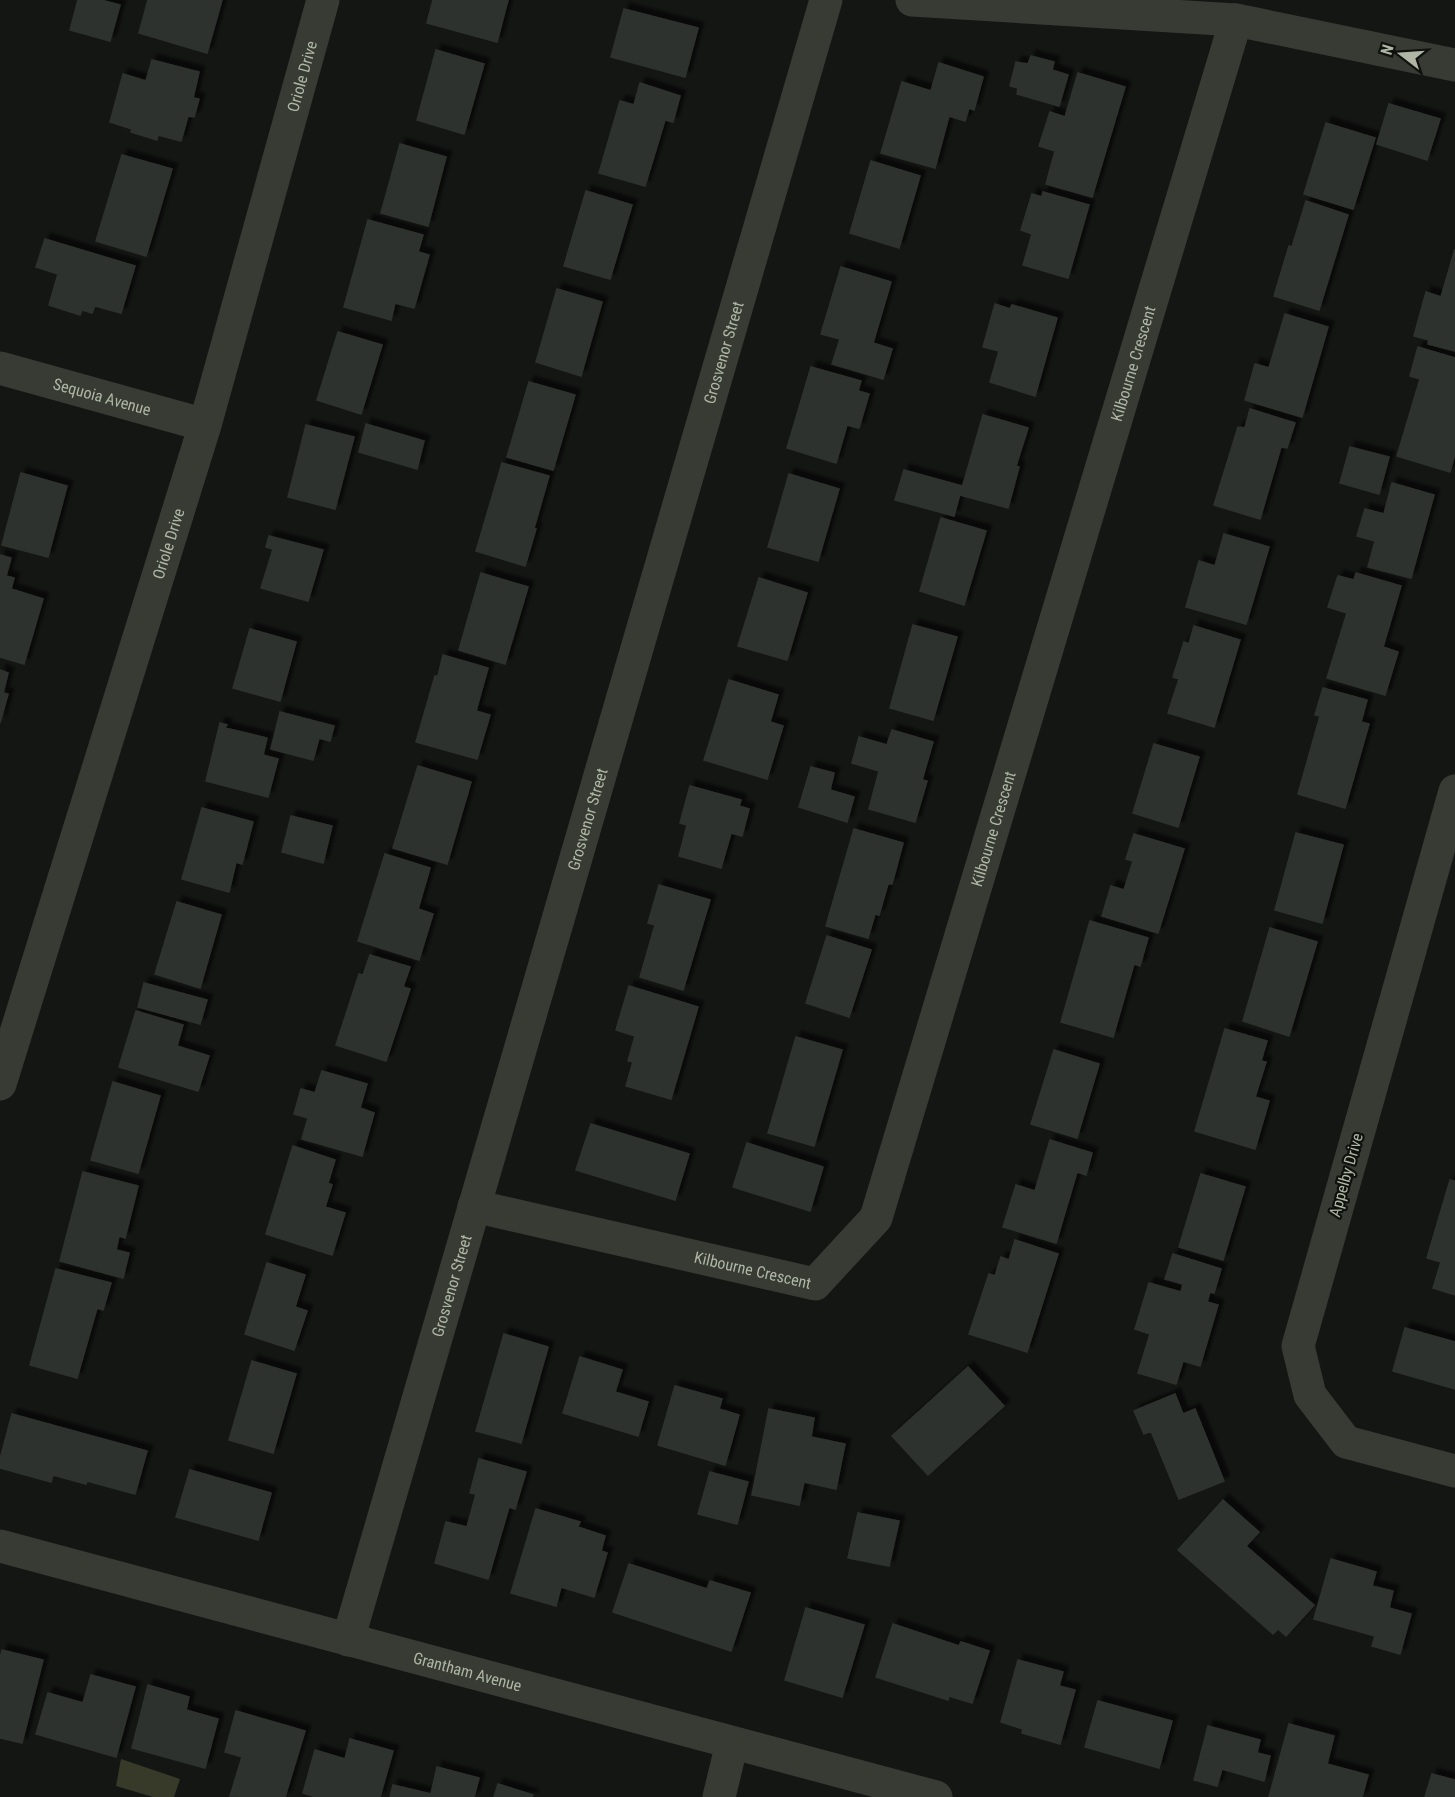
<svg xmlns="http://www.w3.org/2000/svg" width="1455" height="1797" font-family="'Roboto Condensed',sans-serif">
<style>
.water{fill:#373a29}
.building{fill:#2f322e;stroke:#2f322e;stroke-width:1.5;filter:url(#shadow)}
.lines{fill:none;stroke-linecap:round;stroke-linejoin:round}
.minor{stroke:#373b34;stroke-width:33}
.labels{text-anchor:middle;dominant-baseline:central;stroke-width:4.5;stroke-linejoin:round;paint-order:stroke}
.street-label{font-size:16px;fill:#afb7a4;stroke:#0f110f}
</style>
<defs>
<filter id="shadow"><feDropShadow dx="5.5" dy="-5.5" stdDeviation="1.5" flood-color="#0009"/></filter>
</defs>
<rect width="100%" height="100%" fill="#141614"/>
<!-- water -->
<path class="water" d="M121,1759l59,20 -6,18h-21l-37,-11z"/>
<!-- building -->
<path class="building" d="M78,0h23l19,5 -10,36 -40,-11z
M148,0h74l-15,53 -68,-20z
M433,0h75l-11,42 -70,-19z
M624,9l74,19 -13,49 -74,-20z
M436,50l48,14 -20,70 -47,-14z
M1031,56l23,6 -2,8 16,5 -9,31 -42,-12 1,-6 -8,-2 6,-24 12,2z
M152,60l47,12 -6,26 6,1 -5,18 -6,-1 -7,25 -23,-6 -1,5 -26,-8 1,-3 -22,-7 13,-48 23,7z
M939,63l44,14 -9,33 -5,-2 -4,13 -16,-5 -14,52 -54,-15 21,-71 29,9z
M1078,73l47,14 -33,110 -46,-13 9,-33 -16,-5 11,-34 15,5z
M640,83l40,13 -7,26 -8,-2 -20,66 -46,-13 21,-72 14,4z
M1389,104l51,15 -13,41 -50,-16z
M1326,123l49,15 -22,71 -49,-15z
M400,144l46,13 -18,69 -47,-13z
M122,155l50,14 -26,87 -50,-15z
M871,161l49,15 -21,72 -49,-15z
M586,191l46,14 -22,74 -46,-13z
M1043,192l46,13 -21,73 -45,-13 9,-31 -11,-4 11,-36 10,3z
M1306,201l42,14 -29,95 -45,-14 15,-50 3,1z
M368,220l55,15 -5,17 11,3 -15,53 -19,-5 -4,17 -47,-13z
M45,239l90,27 -14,47 -26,-7 -3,7 -10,-3 -2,5 -31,-10 9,-31 -22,-7z
M1455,249v102l-27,-7 1,-4 -15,-4 12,-44 15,5z
M841,267l50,15 -18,61 19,6 -9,30 -51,-15 8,-25 -19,-5z
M557,289l45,13 -21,74 -45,-14z
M995,304l15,5 2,-4 45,13 -22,78 -45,-14 9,-31 -16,-4z
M1285,314l43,13 -26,90 -57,-17 10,-36 14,4z
M338,332l44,13 -21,69 -44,-14z
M1418,347l37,11v96l-5,18 -53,-16 23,-77 -10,-3z
M811,367l50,14 -3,10 11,3 -10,34 -12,-3 -11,38 -49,-15z
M529,382l46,13 -22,75 -46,-13z
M1250,409l45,14 -8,25 -6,-1 -21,72 -46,-14 24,-78 7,1z
M983,415l45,13 -12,38 3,1 -11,41 -48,-13z
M366,424l58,17 -7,28 -58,-17z
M306,425l48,12 -19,72 -47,-12z
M1350,447l39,10 -10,37 -39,-11z
M502,463l47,13 -15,52 2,1 -11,37 -49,-15z
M904,470l58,16 -8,30 -59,-16z
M21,473l46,13 -19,71 -46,-12z
M789,474l50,15 -21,72 -50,-14z
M1392,483l42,12 -23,83 -43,-11 7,-26 -18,-5 8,-27 19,5z
M941,518l45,13 -22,74 -44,-14z
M1224,534l45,13 -23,77 -60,-17 13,-46 16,5z
M269,536l54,14 -15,51 -47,-13 12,-39 -7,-2z
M0,555l11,3 -5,18 8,2 -3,11 32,10 -19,65 -24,-7z
M481,573l47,14 -23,77 -46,-14z
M1356,573l45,13 -18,61 15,5 -13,43 -58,-17 20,-65 -19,-6 10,-31 16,4z
M759,578l48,15 -20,67 -49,-14z
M913,625l44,12 -24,83 -43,-12z
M1194,626l46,14 -26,87 -46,-14 11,-34 -6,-2 11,-35 5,2z
M250,629l46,13 -16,59 -47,-13z
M443,655l45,13 -12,43 14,4 -13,44 -61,-17 19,-66h3z
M0,670l8,3 -5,20 5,1 -8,29z
M729,680l49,15 -8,27 13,4 -16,53 -63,-19z
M1323,688l44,12 -6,22 8,2 -24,84 -47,-14 22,-78 -5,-1z
M280,712l54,14 -4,15 -11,-3 -6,22 -42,-11z
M220,723l7,2 -2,3 42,10 -4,17 15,4 -10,38 -62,-16z
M892,730l41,12 -11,38 5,1 -12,41 -46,-13 10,-38 -27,-8 7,-26 28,8z
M1154,744l45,13 -21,70 -45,-14z
M418,766l53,16 -24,82 -54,-16z
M811,767l23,6 -4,17 24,7 -7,25 -48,-15z
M690,786l51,14 -2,6 10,3 -7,27 -11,-3 -10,35 -42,-12 8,-31 -7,-2z
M202,808l51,14 -11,42 -6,-2 -7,30 -47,-13z
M291,816l41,10 -9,37 -41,-11z
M854,829l49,14 -11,41h-4l-9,31 -4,-1 -7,24 -42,-12z
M1296,833l47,12 -21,78 -47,-13z
M1134,834l50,15 -26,84 -56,-17 9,-30 13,4 9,-29 -7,-2z
M385,854l45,14 -12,41 15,5 -14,46 -61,-19z
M659,885l51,15 -27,90 -43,-13 15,-52 -7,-2z
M177,902l44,13 -21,73 -45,-14z
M1090,921l58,17 -8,28 -6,-2 -21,73 -52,-15z
M1270,928l47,14 -28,94 -46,-15z
M827,936l44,14 -22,67 -43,-14z
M370,955l40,12 -7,20 7,2 -24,72 -50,-16 23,-71 4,1z
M144,983l63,17 -7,24 -62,-17z
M629,986l69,21 -27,92 -45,-13 7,-24 -5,-1 7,-25 -19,-6z
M136,1011l47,14 -6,21 32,10 -11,35 -79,-24z
M1225,1029l42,12 -6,20 5,1 -11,35 14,4 -14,48 -60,-18z
M796,1037l46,13 -28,96 -46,-13z
M1054,1050l45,14 -22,74 -46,-14z
M322,1071l45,13 -7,24 14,5 -12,43 -60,-17 6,-21 -14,-4 7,-25 14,4z
M113,1082l47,14 -22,77 -47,-13z
M591,1124l98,30 -14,46 -99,-30z
M1050,1140l42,13 -6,22 -9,-3 -21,71 -53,-16 13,-42 19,6z
M747,1143l76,24 -13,44 -77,-24z
M293,1146l42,14 -7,23 4,2 -7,22 20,6 -13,42 -66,-21z
M83,1172l55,14 -13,52 -6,-2 -3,14 13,3 -6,25 -63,-17z
M1201,1174l44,13 -22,73 -44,-13z
M1450,1180l5,1v114l-22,-7 8,-26 -14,-4z
M1015,1240l43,14 -31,98 -58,-18 20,-60 6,2 6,-19 8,3z
M1173,1254l48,15 -7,24 -4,-1 -3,10 11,3 -18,61 -17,-5 -7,23 -38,-11 12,-39 -15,-5 14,-46 32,9 2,-8 -18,-5z
M267,1263l38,12 -10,32 12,4 -13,39 -49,-16z
M56,1269l55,14 -8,27 -6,-2 -20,70 -47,-13z
M1405,1328l50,14v47l-62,-18z
M504,1334l44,13 -27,96 -45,-12z
M580,1357l42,13 -7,22 33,10 -10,34 -75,-23z
M252,1361l44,13 -23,79 -44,-13z
M968,1367l36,39 -76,69 -36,-39z
M675,1386l47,13 -3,10 20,6 -14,50 -67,-20z
M1175,1394l8,20 12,-5 29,72 -45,18 -28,-68 -7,3 -10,-23z
M769,1409l45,9 -3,19 34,7 -9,45 -32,-7 -5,23 -47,-10z
M12,1414l135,37 -12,43 -48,-13 -1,3 -33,-9 -2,7 -51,-14v-9z
M479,1459l47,13 -11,37 -6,-2 -21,72 -53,-16 11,-41 21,5 9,-33 -6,-1z
M190,1470l81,23 -13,47 -82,-23z
M710,1472l38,10 -11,42 -39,-10z
M1223,1500l36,32 -13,14 68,59 -28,31 -8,-7 -5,5 -95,-84z
M536,1509l44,13 -2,5 27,9 -4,15 6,2 -13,44 -33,-10 -5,19 -45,-13z
M858,1513l41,8 -10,45 -41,-8z
M1331,1559l45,13 -4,14 21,5 -4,17 22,6 -11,40 -28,-8 3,-10 -61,-17z
M629,1564l78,25 3,-8 40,12 -19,58 -118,-39z
M806,1608l58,17 -22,72 -57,-17z
M893,1624l66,22 2,-4 28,9 -17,52 -23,-7 -1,4 -72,-23z
M2,1650l41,10 -21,83 -22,-5v-79z
M1018,1660l45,12 -4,14 16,4 -15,54 -38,-11 1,-4 -22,-7z
M91,1675l44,12 -19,70 -80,-23 12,-41 35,10z
M148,1685l41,12 -3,13 32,9 -13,49 -73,-20z
M1098,1701l74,20 -13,47 -74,-21z
M236,1711l69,20 -20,66 -55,-1 12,-39 -17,-5z
M1289,1724l45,12 -7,28 41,11 -6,22h-93z
M1208,1726l52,14 -3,13 13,3 -6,25 -42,-12 -5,17 -23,-6z
M350,1739l43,12 -13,46h-64l-13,-4 12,-43 30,9z
M437,1767l42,11 -5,19h-84l3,-12 38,9z
M1432,1774l23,6v17h-30z
M498,1784l35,11 -1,2h-38z"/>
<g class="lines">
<!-- minor -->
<g class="minor">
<path d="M912,0l324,20 219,45"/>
<path id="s1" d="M0,368l205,57"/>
<path d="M1455,791l-157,555 12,49 36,47 109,29"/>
<path id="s2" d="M0,1084l205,-659 118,-425"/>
<path id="s3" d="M474,1206l341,78 61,-66 360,-1198"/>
<path id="s4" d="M0,1546l936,251"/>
<path id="s5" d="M348,1640l478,-1640"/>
<path d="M719,1797l13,-54"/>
</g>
</g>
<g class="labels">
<!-- street labels -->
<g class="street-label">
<text stroke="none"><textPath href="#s2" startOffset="1052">Oriole Drive</textPath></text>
<text stroke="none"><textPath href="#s5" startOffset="1341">Grosvenor Street</textPath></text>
<text stroke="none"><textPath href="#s3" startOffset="1332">Kilbourne Crescent</textPath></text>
<text stroke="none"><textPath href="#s1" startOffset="106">Sequoia Avenue</textPath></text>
<text stroke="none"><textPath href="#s2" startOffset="566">Oriole Drive</textPath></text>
<text stroke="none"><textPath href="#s5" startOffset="855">Grosvenor Street</textPath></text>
<text stroke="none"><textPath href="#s3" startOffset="846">Kilbourne Crescent</textPath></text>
<text transform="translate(1346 1175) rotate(-74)">Appelby Drive</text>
<text stroke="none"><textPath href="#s3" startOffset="286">Kilbourne Crescent</textPath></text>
<text stroke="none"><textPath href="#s5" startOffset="369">Grosvenor Street</textPath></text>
<text stroke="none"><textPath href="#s4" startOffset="484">Grantham Avenue</textPath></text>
</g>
</g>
<!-- north arrow -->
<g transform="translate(1401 54) rotate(287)" stroke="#0f110f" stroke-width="4.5" paint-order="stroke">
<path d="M0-4.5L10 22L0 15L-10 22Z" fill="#afb7a4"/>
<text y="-9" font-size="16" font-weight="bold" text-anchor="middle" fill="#afb7a4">N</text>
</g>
</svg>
